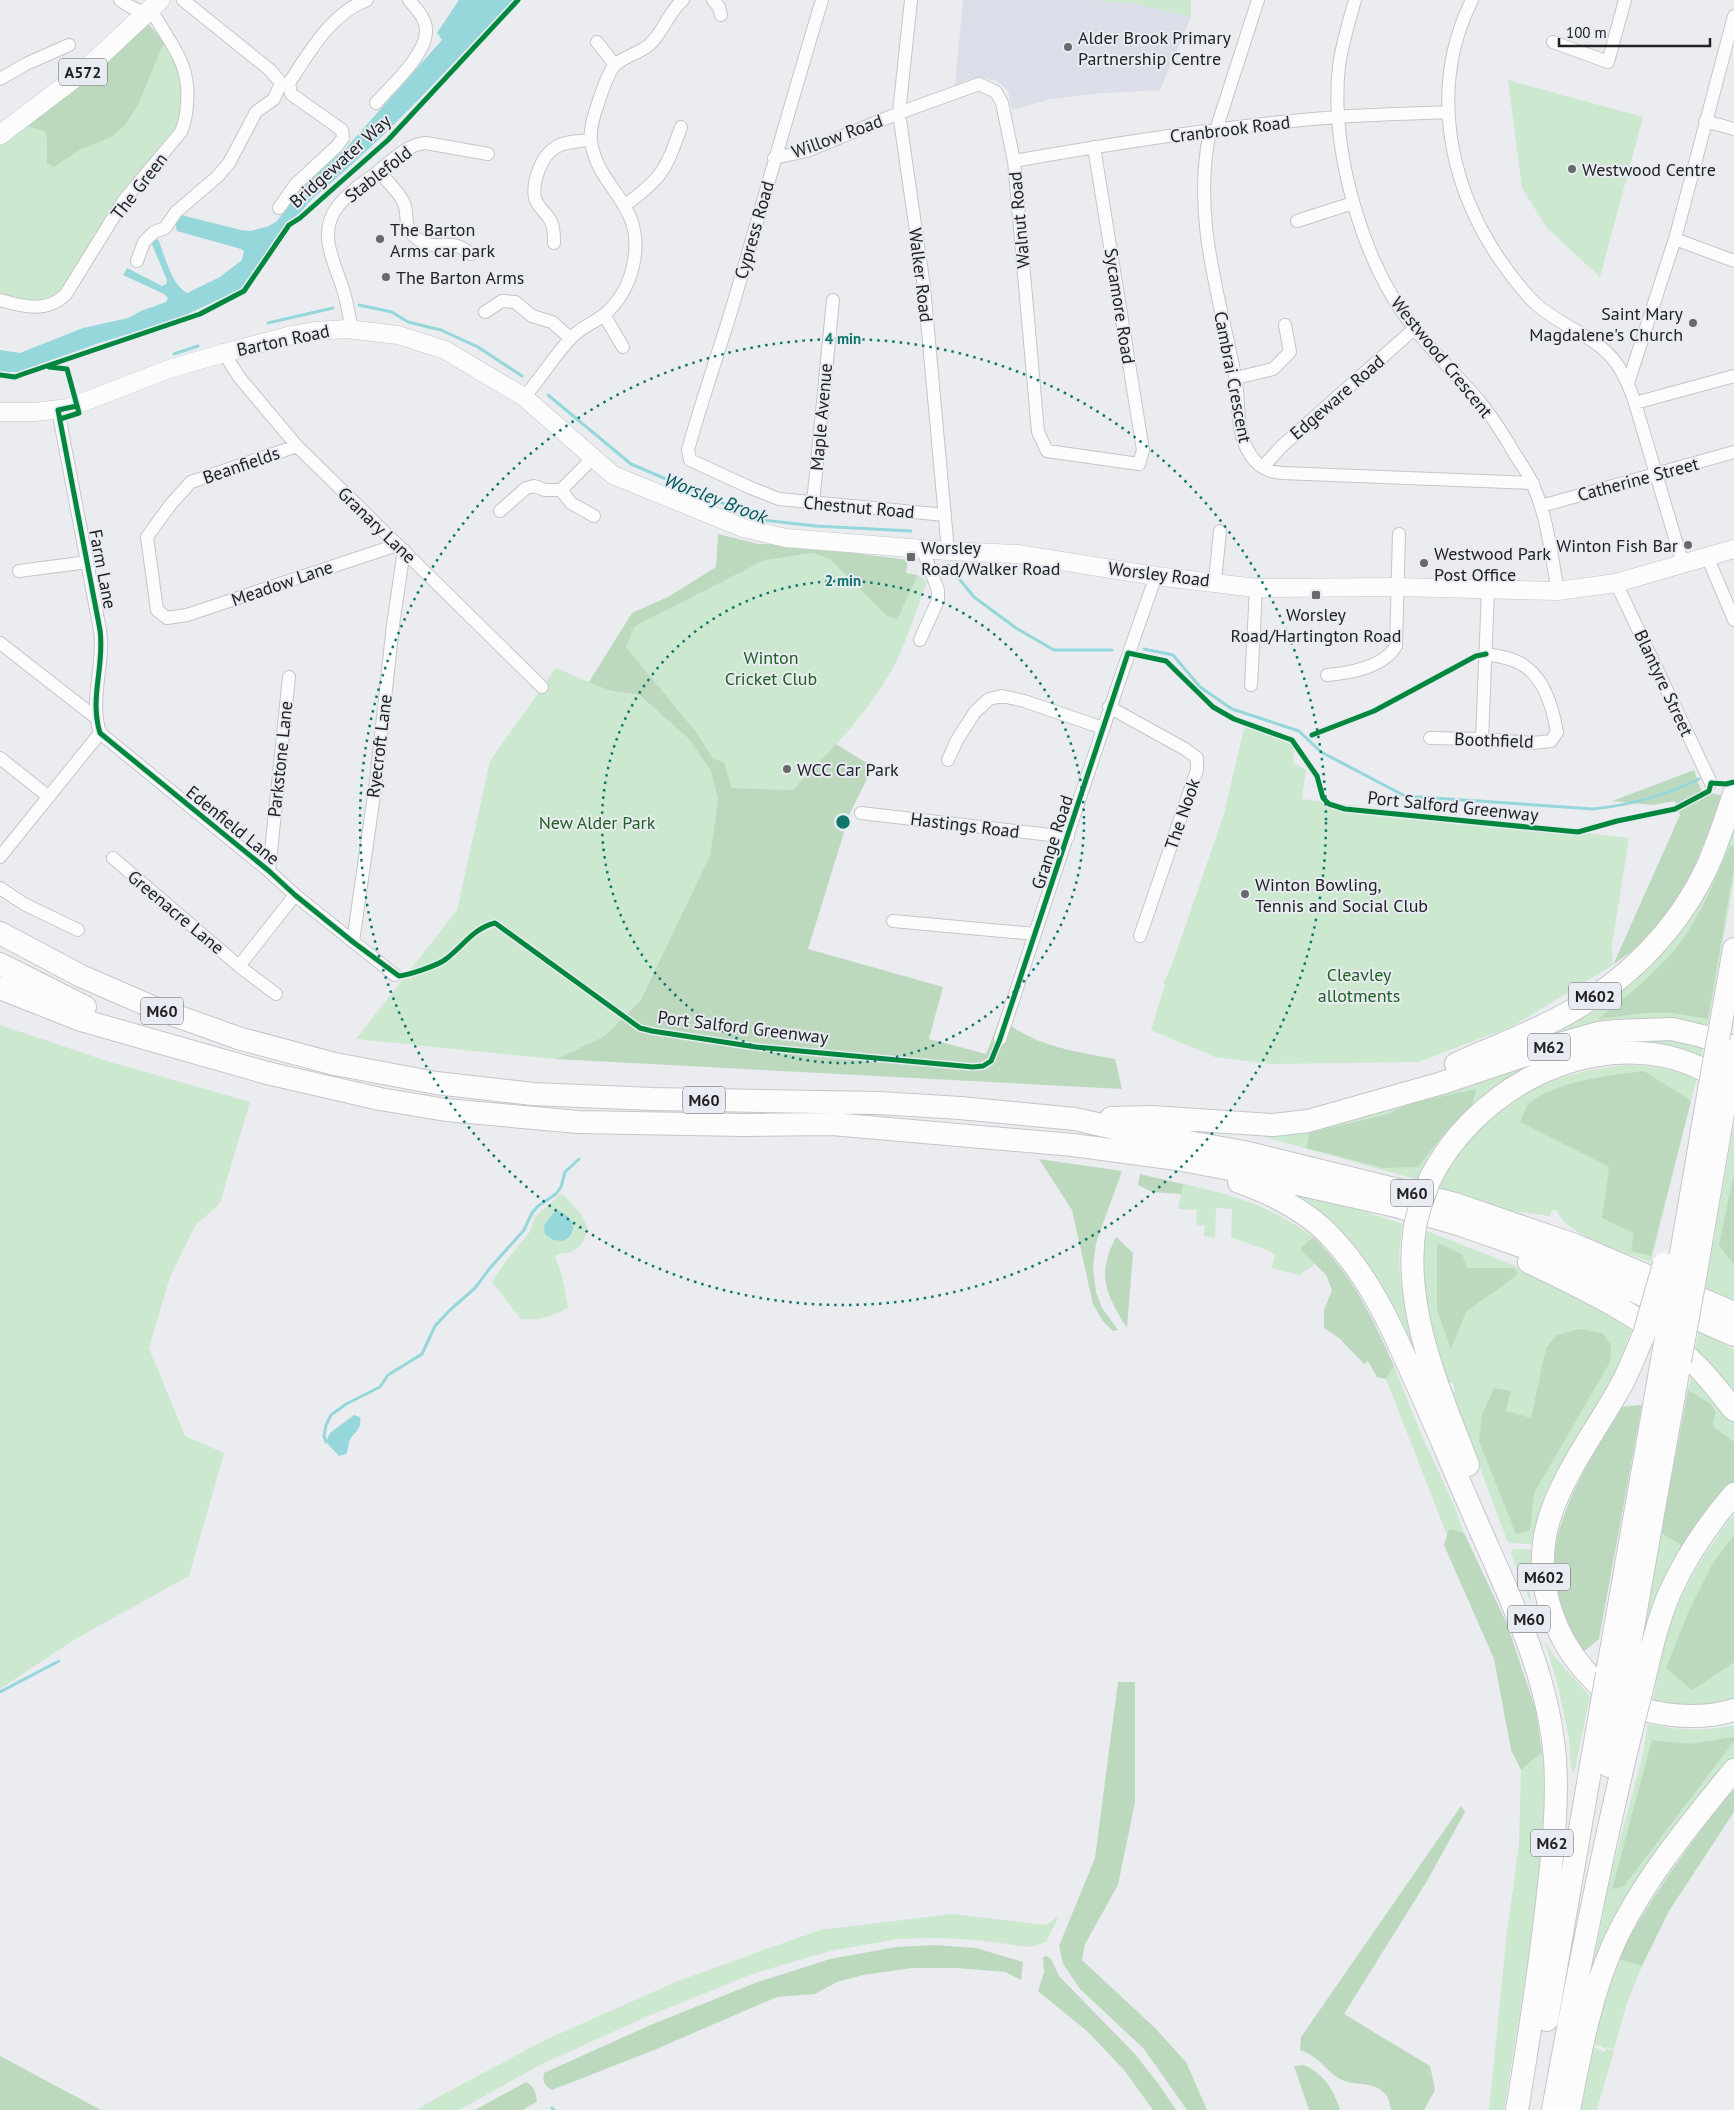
<svg xmlns="http://www.w3.org/2000/svg" width="1734" height="2110" font-family="'PT Sans',sans-serif">
<style>
.built{fill:#dbdee8}
.green{fill:#cce8ce}
.forest{fill:#bcd9be}
.water{fill:#95d7da}
.lines{fill:none;stroke-linecap:round;stroke-linejoin:round}
.stream{stroke:#95d7da;stroke-width:3}
.street-casing{stroke:#c4c6c8;stroke-width:14}
.secondary-casing{stroke:#c4c6c8;stroke-width:19}
.primary-casing{stroke:#c4c6c8;stroke-width:20}
.highway-casing{stroke:#c4c6c8;stroke-width:24}
.street{stroke:#fcfcfd;stroke-width:12}
.secondary{stroke:#fcfcfd;stroke-width:18}
.primary{stroke:#fcfcfd;stroke-width:19}
.highway{stroke:#fcfcfd;stroke-width:22}
.highway-bridge-casing{stroke:#c4c6c8;stroke-width:24;stroke-linecap:butt}
.highway-bridge{stroke:#fcfcfd;stroke-width:22}
.cycleway-casing{stroke:#e8ebf2;stroke-width:8}
.cycleway{stroke:#00873e;stroke-width:5}
.ring{fill:none;stroke:#0f766e;stroke-width:2.5;stroke-dasharray:2.5 5}
.poi-dot{fill:#67696b;stroke:#e8ebf2;stroke-width:2}
.labels{text-anchor:middle;dominant-baseline:central;stroke-width:4;stroke-linejoin:round;paint-order:stroke}
.shield{fill:#e8ebf2;stroke:#5d5e62;stroke-width:1}
.shield-label{font-size:16px;font-weight:bold;fill:#212224}
.poi-label{font-size:18px;fill:#212224;stroke:#e8ebf2;text-anchor:start}
.street-label{font-size:18px;fill:#212224;stroke:#e8ebf2}
.park-label{font-size:18px;fill:#1e6120;stroke:#e8ebf2}
.water-label{font-size:19px;font-style:italic;fill:#00585b;stroke:#e8ebf2}
.centre{fill:#0f766e;stroke:#e8ebf2;stroke-width:2.5}
.ring-label{font-size:15px;text-anchor:middle;font-weight:bold;fill:#0f766e;stroke:#e8ebf2;stroke-width:4;stroke-linejoin:round;paint-order:stroke}
</style>
<rect width="100%" height="100%" fill="#eaecf0"/>
<!-- built -->
<path class="built" d="M963,0h228v17l-31,73 -57,3 -52,6 -39,11 -4,-19 -11,-10 -14,-3h-10l-18,7z"/>
<!-- green -->
<path class="green" d="M1090,0h101v17l-60,-14z
M159,35c6,10 14,20 19,31 8,17 6,46 -3,62l-55,66 -25,45 -35,53 -25,10 -35,-9v-153z
M1508,80l135,37 -43,160 -53,-49 -25,-40z
M813,553l17,6 67,61 21,-45 9,7c-10,26 -20,58 -32,82 -25,48 -65,87 -102,126l-61,-2 -8,-25 -11,-4 -16,-26 -71,-86 9,-21 130,-66z
M556,668l51,22 31,5 50,43 23,33 7,30 -8,56 -69,141 -36,38 -49,23 -200,-20 101,-129 33,-149z
M1245,724l27,12 19,5 3,6 -1,16 13,7 -4,29 327,39 -17,107 1,20 -100,61 -95,36 -148,2 -55,-7 -64,-27 14,-45 -2,-1 9,-19 52,-151z
M1734,827v53l-26,145c-56,-9 -93,-7 -147,7v-2l54,-33 43,-39z
M0,1025l107,36 143,41 -30,101 -25,23 -25,51 -21,71 36,88 39,17 -35,123 -112,62 -77,51z
M1670,1039l34,5 -3,14 -77,-18z
M1548,1060l-129,120 -165,-46 237,-57z
M1628,1065c24,0 45,5 69,12l-46,185c-22,-8 -89,-28 -94,-52h-5l-2,6 -38,-5 -73,-23c39,-79 101,-116 189,-123z
M1734,1124v178l-29,-13z
M1183,1184c48,10 91,23 130,53l-13,12 15,15 -16,11 -28,-7 4,-12 -3,-4 -41,-15 1,-28 -16,-1 -1,30 -11,-2 1,-10 -9,-1 1,-15 -19,-1z
M1262,1185l95,24 46,15c-12,56 8,109 25,161l-34,-71z
M562,1193l19,21 7,15c-4,10 -6,18 -17,23 -7,2 -11,0 -16,5l7,18 6,33c-16,8 -28,13 -47,11l-29,-37 13,-20 24,-29 6,-16z
M1424,1230l97,38 112,59 -24,59 -58,96 -9,20 -11,42 -23,-1 -56,-150 3,-2 -3,-9 -4,1 -15,-44 -11,-46z
M1699,1330l35,20v43l-39,-43z
M1394,1366l28,70 32,69 10,28 -15,-4 -2,6 -61,-156z
M1692,1372l42,50v20l-21,-16 3,-14 -6,-9 -22,-13z
M1734,1482v5l-100,200 27,-154 23,14 37,-55z
M1734,1514v192l-82,-2c4,-20 8,-41 13,-61 12,-48 39,-90 69,-129z
M1513,1549h17l3,3 -1,31 -3,1 2,19 -20,-49z
M1545,1642l10,15 35,39 -16,78 -3,-6 -2,-31 -11,-50z
M1648,1724c28,6 57,8 86,1v32l-28,34 -118,200 22,-114 32,-119z
M1542,1752c5,43 0,86 -4,129 -8,77 -22,153 -34,229h-15l18,-178 12,-88 2,-74z
M952,1914l94,11 13,-9 -13,26 -16,5 -53,-7 -40,-2 -40,1 -67,12 -75,22 -107,43 -108,49 -81,45h-42l14,-9 112,-60 135,-60 142,-51z
M1618,1959l24,7 -15,37 -13,46 -9,-2 -1,2 -2,-3 -10,-2z
M1593,2047l12,5 1,-3 8,1 -17,60h-19z"/>
<!-- forest -->
<path class="forest" d="M147,22l17,20 -26,63 -12,19 -15,13 -31,13 -26,17 -7,-4v-26l-3,-6 -21,-6z
M718,534l40,10h28l122,16 -2,13 12,2 -21,45 -11,-5 -56,-56 -17,-6 -48,7 -130,66 -9,21 71,86 16,26 11,3 8,26 61,2 43,-46 37,23 -23,46 -42,136 135,38 -14,52 57,15 14,-36c35,28 72,33 115,41l7,30 -566,-30 49,-23 36,-37 69,-143 8,-55 -7,-30 -23,-33 -49,-43 -32,-5 -18,-8 43,-69 36,-16 48,-30z
M1694,770l7,20 22,6c-20,50 -38,103 -76,142 -10,10 -23,18 -34,27l67,-150 -5,-14 -22,4 -41,-4z
M1730,846l4,1v20l-26,152 -35,-6h-28l-47,6c31,-24 68,-54 89,-86 18,-27 30,-58 43,-87z
M1644,1071l47,30 -40,155 -20,-5 3,-18 -32,-15 7,-51 -89,-45c2,-4 4,-10 6,-14 18,-26 88,-33 118,-37z
M1476,1089l-4,17 -30,30 -24,31 -35,1 -76,-20 2,-15 79,-19 20,-10z
M1039,1159l83,12 -26,72 -3,25 3,24 6,16 16,22 -5,1 -11,-11 -9,-16 -21,-94z
M1734,1173v92l-15,-20z
M1140,1174l43,10 -2,10 -29,-2 -14,-7z
M1116,1237l17,16 -6,75c-21,-33 -31,-53 -11,-91z
M1313,1237c41,40 58,78 81,129l-8,13 -9,-2 -9,-16 -4,3 -25,-26 -15,-10v-18l8,-20 -6,-15 -26,-26z
M1437,1243l25,11 5,14h48l2,7 -51,37 -15,37 -14,-39z
M1580,1329l22,4 9,12 -1,17 -76,131 -4,37 -14,4 -37,-93 3,-26 12,-27 17,3 -5,20 25,7 15,-70 11,-13z
M1688,1390l22,13 6,9 -3,14 21,16v40l-13,10 -37,55 -23,-14z
M1642,1405l-43,234 -18,15c-7,-14 -16,-27 -21,-41 -26,-72 27,-147 61,-206z
M1449,1529l15,4 43,91 29,87 6,41 -21,18 -10,-20 -17,-91 -50,-114z
M1734,1535v127l-42,28 -26,-22 22,-55 25,-50z
M1118,1682h17v120l-17,83 -33,59 -3,16 73,68 31,34 21,48h-20l-43,-61 -64,-60 -17,-25 -4,-18 36,-88z
M1734,1737v4l-110,145 -12,3 40,-149 38,4z
M1734,1788v24l-65,99 -27,55 -24,-7c33,-64 72,-115 116,-171z
M1461,1806l4,6 -38,69 -83,133 86,52 5,24 -11,20h-33c-1,-4 -2,-12 -5,-15 -11,-14 -30,-9 -44,-15 -15,-7 -21,-23 -42,-30l1,-13z
M936,1945l40,3 47,14 -2,18 -16,-8 -48,-4h-45l-49,7 -26,7 -22,12 -38,3 -123,53 -102,40c-7,-4 -10,-8 -8,-17l104,-47 107,-43 75,-24 66,-12z
M1047,1956l4,3 8,17 76,78 25,32 16,24h-23l-29,-40 -36,-38 -50,-41 6,-19 -1,-15z
M0,2056l101,54h-101z
M1304,2065c20,9 30,25 36,45h-31l-15,-44z
M526,2082c8,3 10,12 11,20l-15,8h-47z"/>
<!-- water -->
<path class="water" d="M459,0h54c-63,66 -124,135 -194,193 -12,9 -17,21 -30,28l-48,68 -66,31 -76,23 -81,29h-18v-22l20,3 63,-25 45,-10 13,-7 25,-9 2,-4 -4,-4 -41,-19 4,-7 35,18 4,-2 1,-4 -16,-38 7,-3c7,17 13,45 29,54l33,-16 22,-17 2,-9 -3,-2 -64,-18 -2,-8 2,-9 64,16 10,1 18,-5 8,-5 23,-32 47,-42 95,-107 -5,-7z
M556,1210c17,6 24,20 8,31l-11,-1 -8,-6 -1,-9z
M354,1415l6,2c3,13 -8,16 -11,25 -1,5 -1,8 -3,12l-7,2 -13,-14 4,-9z"/>
<g class="lines">
<!-- stream -->
<path class="stream" d="M359,305l33,7 16,10 33,8 37,17 44,29
M268,323l65,-15
M174,354l24,-8
M548,395l83,69 131,56 54,6 95,5
M948,565l26,32 42,31 38,22h58
M1144,649l29,6 27,32 32,22 67,22 22,21 84,44 188,13c38,-4 72,-13 106,-30
M326,1442l-2,-6 2,-11 5,-10 15,-11 34,-17 8,-12 34,-21 13,-28 15,-16 25,-22 15,-20 34,-38 8,-17 6,-7 18,-12 5,-7 4,-15 14,-13
M0,1692l59,-31
M552,2108l2,2"/>
<!-- street casing -->
<g class="street-casing">
<path id="street" d="M120,0l9,6 18,8
M713,0l6,7 2,8
M822,0c-30,99 -58,199 -87,298 -15,51 -33,101 -47,152l2,10 61,28 28,11 166,16
M911,0l-12,113 25,174 24,264
M1355,0c-6,22 -13,44 -16,66 -9,83 23,198 76,263 20,26 44,48 65,73 14,17 25,35 36,54 6,9 13,19 17,29 15,33 18,71 25,106
M1472,0c-42,84 -25,180 26,257 11,16 23,33 38,47 23,21 57,31 77,55 11,13 17,29 22,44l48,162
M597,42l18,23
M1553,42l55,20 17,-62
M0,79l26,-15 43,-19
M376,103c15,-17 51,-49 50,-73 0,-12 -10,-21 -17,-30
M1705,121l29,8
M1216,130l42,-130
M1210,131c-18,86 9,162 25,245 5,25 0,56 15,78 7,12 19,18 32,19l251,10
M774,158l33,-7 92,-38 80,-29 17,8 6,11 12,58 24,271 9,19 92,13 4,-14 -49,-303
M1014,161c107,-19 216,-36 324,-44 37,-3 73,-3 110,-5
M378,171c8,9 19,19 25,30 8,16 -4,27 18,40 18,11 27,-6 50,13
M625,205c38,-27 41,-36 56,-78
M279,208l16,-23 42,-39 6,-8 -1,-8 -51,-36 -2,-11c20,-30 42,-70 78,-83
M1297,221l56,-18
M1675,239l59,22
M554,243c0,-6 0,-13 -2,-19 -3,-10 -14,-15 -17,-26 -3,-16 6,-42 21,-51 10,-6 24,-6 35,-7
M137,261l7,-19 10,-10 11,-4 11,-16 42,-36 11,-13 27,-51 18,-13 7,-16 -11,-13 -87,-70
M0,300c24,7 47,13 66,-6l58,-94 57,-68c4,-10 6,-19 6,-30 4,-40 -19,-60 -36,-93
M485,312l17,-11 13,1 17,14 20,6 18,16
M604,315l19,32
M352,330c-3,-14 -5,-28 -9,-41 -9,-28 -26,-56 -5,-83 10,-13 24,-23 37,-32 15,-12 32,-30 51,-31l62,11
M224,353l15,24 58,69 245,241
M1236,378l37,-9 17,-17 -5,-27
M1628,383l47,-144 59,-223
M524,397c17,-19 30,-41 47,-59 10,-11 23,-15 34,-24 14,-12 24,-30 28,-48 14,-63 -35,-75 -42,-125 -2,-14 5,-31 9,-44 4,-10 7,-22 14,-31 8,-9 26,-13 35,-21 15,-13 19,-33 34,-45
M1635,403l99,-27
M58,410l42,220c5,36 -11,67 0,103
M297,446l-106,36 -20,22 -24,33 10,73 10,8 20,-3 210,-70
M1263,467l19,-21 132,-117
M561,490l32,-32
M813,503l20,-203
M1541,506l193,-54
M500,511l26,-23 8,-2 11,4h16l10,13 23,13
M1707,556l27,64
M19,571l69,-9
M1215,581l5,-50
M1616,583l95,200
M920,640l18,-40v-10l-16,-42
M0,643l95,74
M1327,675c22,-2 56,-7 69,-29l3,-112
M1251,685l5,-97
M1109,707l76,42 12,9v12l-57,166
M100,733l169,138 26,24 100,80
M1430,738l52,1 51,4 18,-2 6,-9c-4,-23 -13,-54 -34,-67 -10,-7 -25,-9 -37,-11
M1482,739l6,-149
M0,758l49,39
M948,760l9,-20 18,-28 14,-13 13,-3 22,5 79,27
M861,813l207,24
M0,857l100,-124
M113,858l126,108 37,28
M269,871l20,-194
M0,888l24,16 54,26
M893,921l142,13
M353,942l23,-161 17,-156 11,-75
M239,966l56,-71
M1000,1039c52,-155 101,-310 156,-463"/>
</g>
<!-- secondary casing -->
<g class="secondary-casing">
<path id="secondary" d="M0,412h35l33,-4 101,-39 55,-16 68,-18 23,-4 32,-2 51,6 47,15 79,47 89,78 130,53 43,10 162,13 69,3 139,22 100,12 141,-1 161,4 58,-8 118,-34"/>
</g>
<!-- primary casing -->
<g class="primary-casing">
<path id="primary" d="M0,135l84,-64 76,-71"/>
</g>
<!-- highway casing -->
<g class="highway-casing">
<path id="highway" d="M0,933l81,43 76,33 81,29 97,26 101,19 97,11 120,5 226,4 81,5 115,11 52,12 117,21 211,52 120,41 159,68
M0,964l85,43
M0,988l81,32 186,53 113,26 66,11 132,12 164,3 90,-1 241,21 104,14 63,12 156,35 65,19 106,37 167,73
M1721,1023l13,-74
M1456,1064c39,-18 80,-32 117,-54 58,-33 107,-84 135,-145 10,-23 18,-47 26,-71
M1111,1118l41,-1 121,8 35,-4 134,-38 111,-37 45,-13 18,-2 56,-2 30,7 32,11
M1430,1179c41,-82 140,-142 234,-123 22,4 43,15 63,26
M1239,1182c34,12 68,29 93,56 36,38 58,85 79,133 19,41 36,82 54,124 36,85 83,171 90,264 3,45 -2,91 -7,135 -8,72 -19,144 -31,216
M1415,1226c-13,83 24,163 53,239
M1529,1262c59,28 121,58 168,104 14,14 25,29 37,44
M1678,1271l31,-181
M1695,1278l31,-182
M1644,1334c-8,18 -15,38 -25,55 -21,38 -49,75 -65,116 -26,65 -4,136 47,182 31,29 93,35 133,23
M1607,1674l57,-325
M1623,1684l57,-323
M1641,1693c8,-33 16,-73 30,-103 16,-35 38,-67 63,-96
M1609,1766l9,-54
M1547,2020l55,-318
M1553,2110c23,-129 49,-259 80,-386
M1569,2110c11,-56 21,-113 44,-165 29,-64 77,-121 121,-175"/>
</g>
<!-- street -->
<use href="#street" class="street"/>
<!-- secondary -->
<use href="#secondary" class="secondary"/>
<!-- primary -->
<use href="#primary" class="primary"/>
<!-- highway -->
<use href="#highway" class="highway"/>
<!-- highway-bridge casing -->
<g class="highway-bridge-casing">
<path id="highway-bridge" d="M1709,1090l12,-67
M1726,1096l8,-46
M1415,1226l6,-23 9,-24
M1644,1334l20,-70
M1664,1349l14,-78
M1680,1361l15,-83
M1602,1702l5,-28
M1618,1712l5,-28
M1633,1724l8,-31"/>
</g>
<!-- highway-bridge -->
<use href="#highway-bridge" class="highway-bridge"/>
<!-- cycleway casing -->
<g class="cycleway-casing">
<path id="cycleway" d="M49,367l18,2 12,44 -19,6
M0,375l15,2 8,-3 177,-60 44,-23 45,-66 11,-7 88,-78 130,-140
M77,406l-19,4 42,220c5,36 -11,67 0,103l169,138 26,24 58,47 46,34c10,-1 40,-11 47,-17 17,-13 28,-31 49,-36l145,105 12,3 104,16 217,20 10,-1 8,-5 9,-22 128,-386 38,8 47,46 21,12 58,21 25,36 6,22 6,6 16,5 233,23 39,-11 58,-12 34,-18 2,-8 15,1 8,-2
M1312,735l62,-24 102,-55 10,-2"/>
</g>
<!-- cycleway -->
<use href="#cycleway" class="cycleway"/>
</g>
<!-- distance rings -->
<g class="ring">
<circle cx="843" cy="822" r="241"/>
<circle cx="843" cy="822" r="483"/>
</g>
<!-- markers -->
<g class="poi-dot">
<circle cx="1068" cy="47" r="5"/>
<circle cx="1572" cy="169" r="5"/>
<circle cx="380" cy="239" r="5"/>
<circle cx="386" cy="277" r="5"/>
<circle cx="1693" cy="323" r="5"/>
<circle cx="1688" cy="545" r="5"/>
<rect x="906" y="552" width="10" height="10" rx="2.5"/>
<circle cx="1424" cy="563" r="5"/>
<rect x="1311" y="590" width="10" height="10" rx="2.5"/>
<circle cx="787" cy="769" r="5"/>
<circle cx="1245" cy="894" r="5"/>
</g>
<g class="labels">
<!-- shield labels -->
<g class="shield">
<rect x="59" y="58.5" width="48" height="27" rx="4"/>
<rect x="1569" y="982.5" width="52" height="27" rx="4"/>
<rect x="141" y="997.5" width="42" height="27" rx="4"/>
<rect x="1528" y="1033.5" width="42" height="27" rx="4"/>
<rect x="683" y="1086.5" width="42" height="27" rx="4"/>
<rect x="1391" y="1179.5" width="42" height="27" rx="4"/>
<rect x="1518" y="1563.5" width="52" height="27" rx="4"/>
<rect x="1508" y="1605.5" width="42" height="27" rx="4"/>
<rect x="1531" y="1829.5" width="42" height="27" rx="4"/>
</g>
<g class="shield-label">
<text x="83" y="72">A572</text>
<text x="1595" y="996">M602</text>
<text x="162" y="1011">M60</text>
<text x="1549" y="1047">M62</text>
<text x="704" y="1100">M60</text>
<text x="1412" y="1193">M60</text>
<text x="1544" y="1577">M602</text>
<text x="1529" y="1619">M60</text>
<text x="1552" y="1843">M62</text>
</g>
<!-- poi labels -->
<g class="poi-label">
<text x="1078" y="37">Alder Brook Primary<tspan x="1078" dy="21">Partnership Centre</tspan></text>
<text x="1582" y="169">Westwood Centre</text>
<text x="390" y="229">The Barton<tspan x="390" dy="21">Arms car park</tspan></text>
<text x="396" y="277">The Barton Arms</text>
<text x="1683" y="313" text-anchor="end">Saint Mary<tspan x="1683" dy="21">Magdalene's Church</tspan></text>
<text x="1678" y="545" text-anchor="end">Winton Fish Bar</text>
<text x="921" y="547">Worsley<tspan x="921" dy="21">Road/Walker Road</tspan></text>
<text x="1434" y="553">Westwood Park<tspan x="1434" dy="21">Post Office</tspan></text>
<text x="1316" y="614" text-anchor="middle">Worsley<tspan x="1316" dy="21">Road/Hartington Road</tspan></text>
<text x="797" y="769">WCC Car Park</text>
<text x="1255" y="884">Winton Bowling,<tspan x="1255" dy="21">Tennis and Social Club</tspan></text>
</g>
<!-- street labels -->
<g class="street-label">
<text transform="translate(1230 129) rotate(-7)">Cranbrook Road</text>
<text transform="translate(837 136) rotate(-20)">Willow Road</text>
<text transform="translate(340 161) rotate(-42)">Bridgewater Way</text>
<text transform="translate(378 174) rotate(-38)">Stablefold</text>
<text transform="translate(139 186) rotate(-52)">The Green</text>
<text transform="translate(1019 220) rotate(-95)">Walnut Road</text>
<text transform="translate(754 230) rotate(-74)">Cypress Road</text>
<text transform="translate(921 275) rotate(83)">Walker Road</text>
<text transform="translate(1120 306) rotate(81)">Sycamore Road</text>
<text transform="translate(283 340) rotate(-12)">Barton Road</text>
<text transform="translate(1442 357) rotate(51)">Westwood Crescent</text>
<text transform="translate(1233 377) rotate(79)">Cambrai Crescent</text>
<text transform="translate(1337 397) rotate(-41)">Edgeware Road</text>
<text transform="translate(821 417) rotate(-85)">Maple Avenue</text>
<text transform="translate(241 465) rotate(-19)">Beanfields</text>
<text transform="translate(1638 479) rotate(-15)">Catherine Street</text>
<text transform="translate(859 507) rotate(5)">Chestnut Road</text>
<text transform="translate(377 525) rotate(44)">Granary Lane</text>
<text transform="translate(103 569) rotate(79)">Farm Lane</text>
<text transform="translate(1159 574) rotate(7)">Worsley Road</text>
<text transform="translate(282 583) rotate(-19)">Meadow Lane</text>
<text transform="translate(1664 683) rotate(65)">Blantyre Street</text>
<text transform="translate(1494 740) rotate(2)">Boothfield</text>
<text transform="translate(379 746) rotate(-83)">Ryecroft Lane</text>
<text transform="translate(280 759) rotate(-84)">Parkstone Lane</text>
<text transform="translate(1453 806) rotate(6)">Port Salford Greenway</text>
<text transform="translate(1182 814) rotate(-71)">The Nook</text>
<text transform="translate(233 825) rotate(39)">Edenfield Lane</text>
<text transform="translate(965 825) rotate(7)">Hastings Road</text>
<text transform="translate(1052 842) rotate(-72)">Grange Road</text>
<text transform="translate(176 912) rotate(40)">Greenacre Lane</text>
<text transform="translate(743 1027) rotate(7)">Port Salford Greenway</text>
</g>
<!-- park labels -->
<g class="park-label">
<text x="771" y="657">Winton<tspan x="771" dy="21">Cricket Club</tspan></text>
<text x="597" y="822">New Alder Park</text>
<text x="1359" y="974">Cleavley<tspan x="1359" dy="21">allotments</tspan></text>
</g>
<!-- water labels -->
<g class="water-label">
<text transform="translate(716 498) rotate(21)">Worsley Brook</text>
</g>
</g>
<circle cx="843" cy="822" r="8" class="centre"/>
<g class="ring-label">
<text x="843" y="344">4 min</text>
<text x="843" y="586">2 min</text>
</g>
<!-- scale -->
<path d="M1559 38v8h151v-8" fill="none" stroke="#212224" stroke-width="2.5"/>
<text x="1566" y="38" font-size="15" fill="#212224" stroke="#e8ebf2" stroke-width="4" paint-order="stroke">100 m</text>
</svg>
